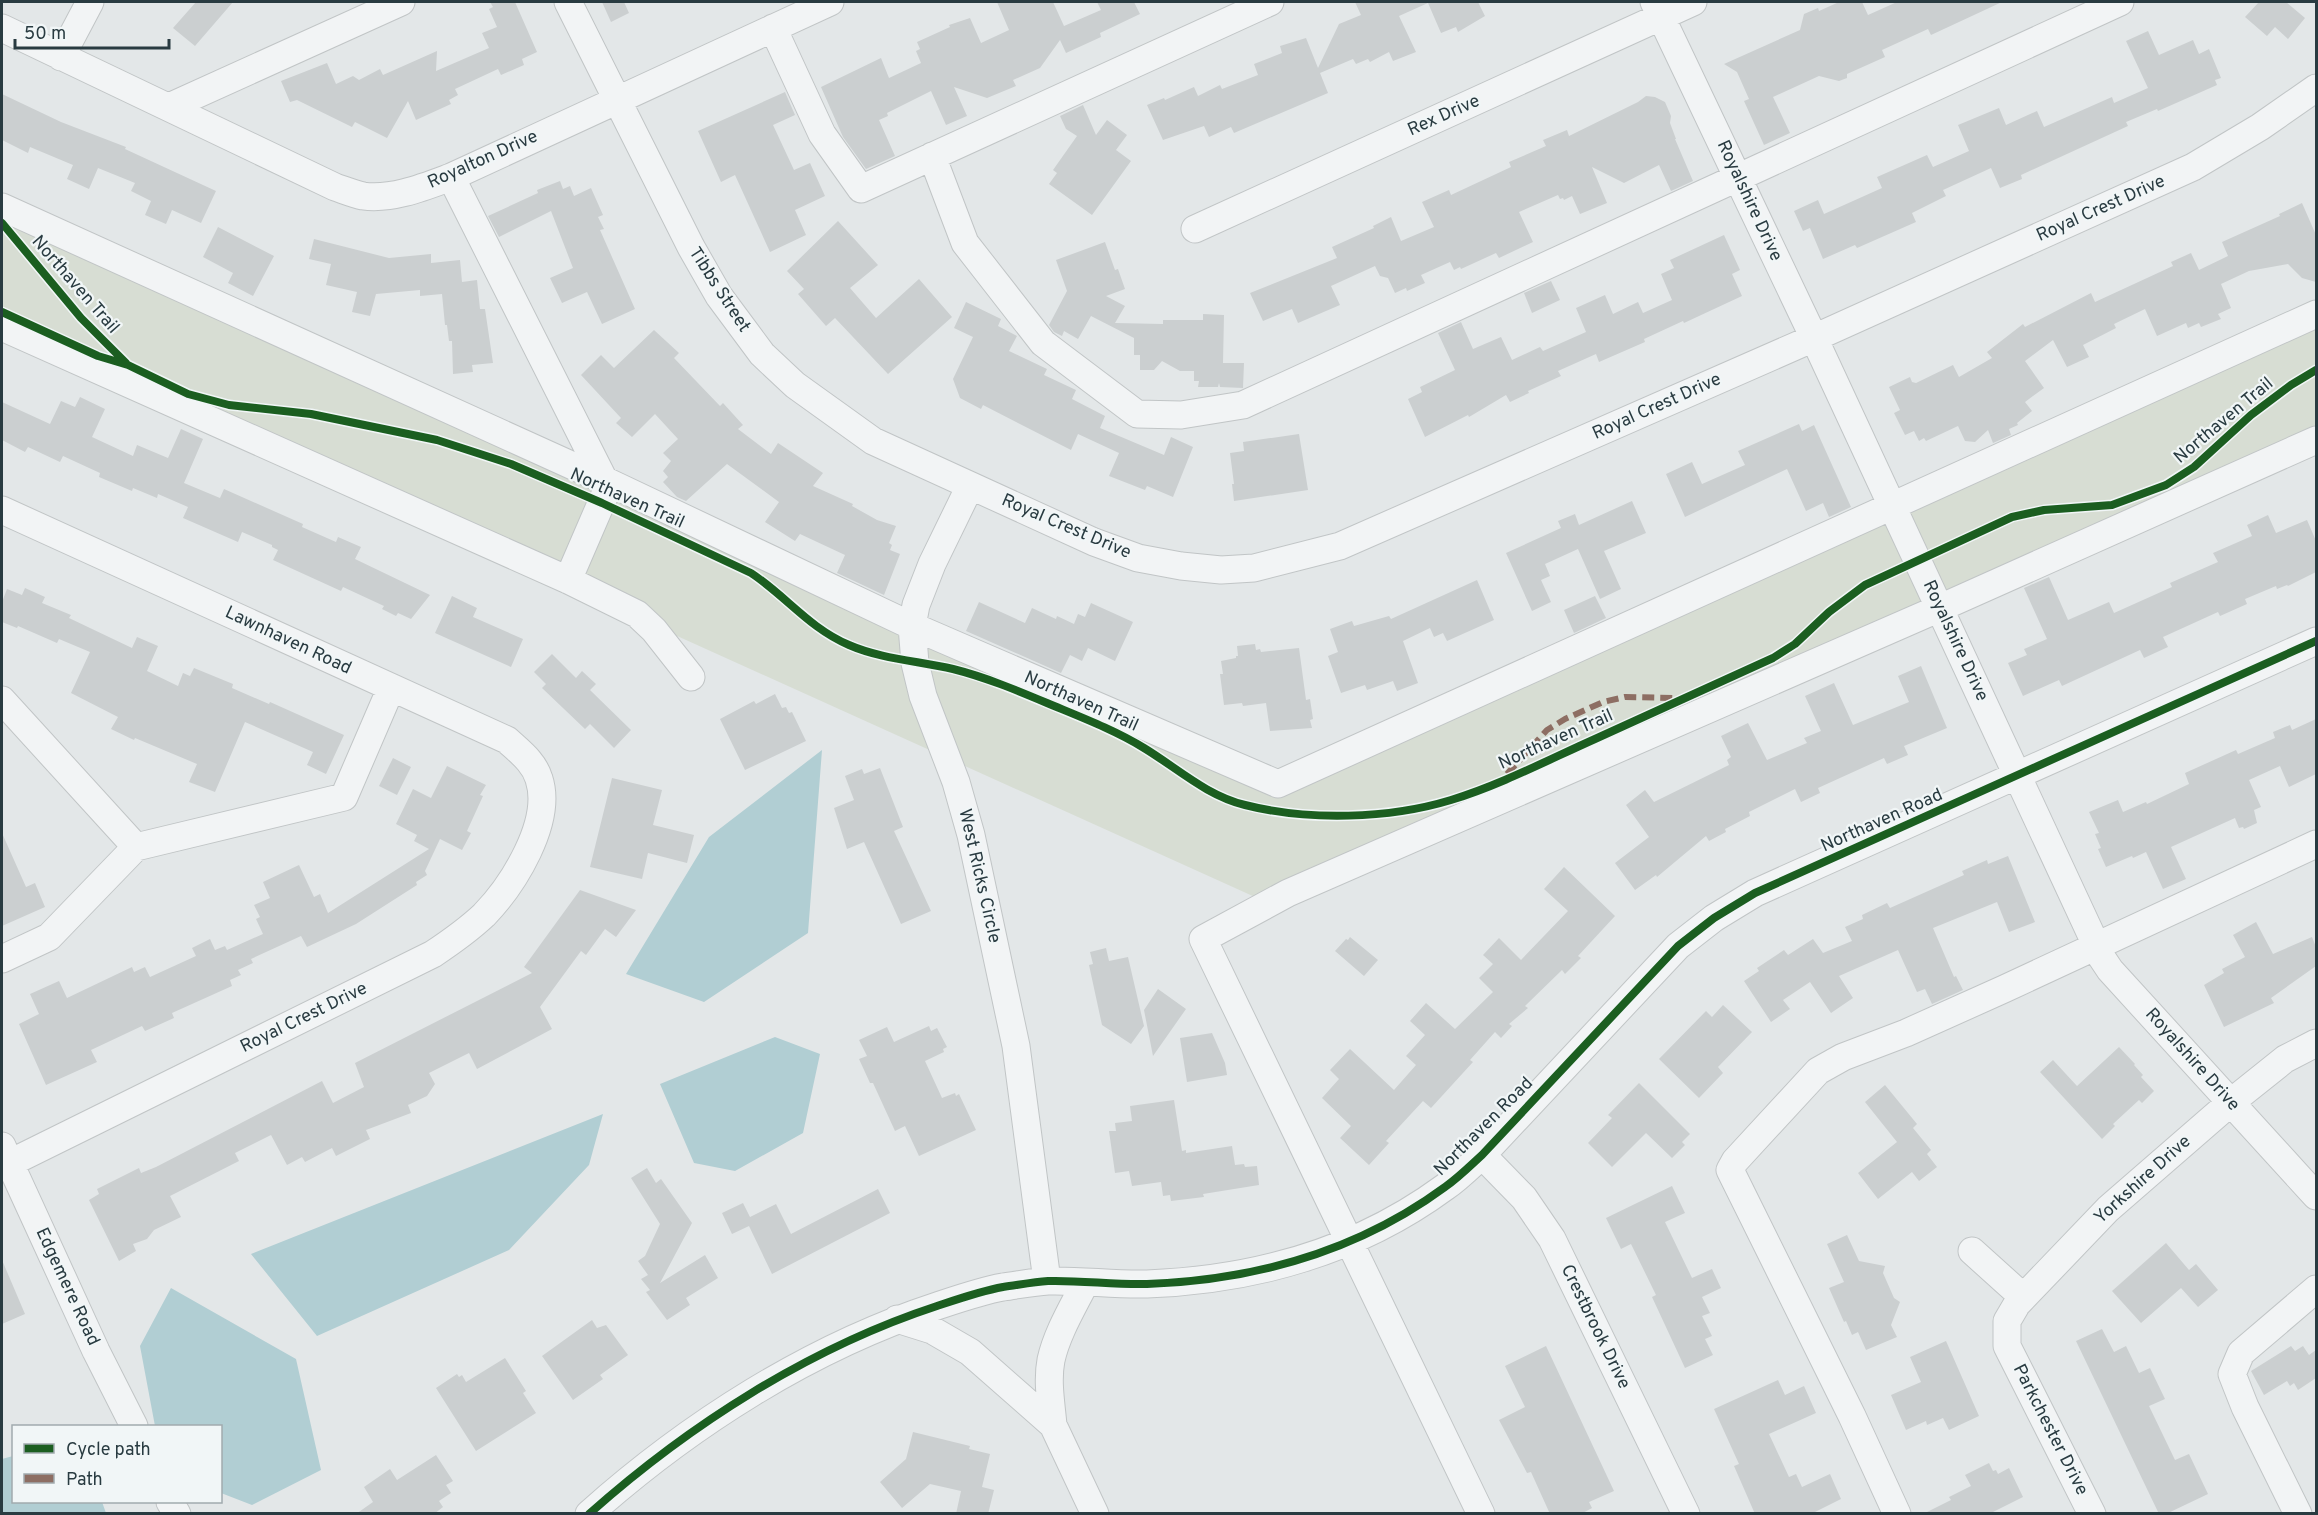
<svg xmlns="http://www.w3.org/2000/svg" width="2318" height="1515" font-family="Overpass,sans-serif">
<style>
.green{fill:#d7ddd3}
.water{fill:#b1ced3}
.building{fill:#cbcfd0}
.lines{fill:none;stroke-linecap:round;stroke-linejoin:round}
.minor-casing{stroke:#c1c5c6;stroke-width:29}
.minor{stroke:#f2f4f5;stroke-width:27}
.quiet{stroke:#8d6e63;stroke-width:6;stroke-dasharray:12 6;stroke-linecap:butt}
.cycleway-casing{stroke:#f1f6f7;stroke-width:11}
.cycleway{stroke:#1b5e20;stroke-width:8}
.labels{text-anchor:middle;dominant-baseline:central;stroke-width:4.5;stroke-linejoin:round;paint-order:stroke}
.street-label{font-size:18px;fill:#293b41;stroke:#f1f6f7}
</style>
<rect width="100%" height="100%" fill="#e3e7e8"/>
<!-- green -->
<path class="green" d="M14,207l1255,568 1047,-470v131l-1050,466 -1264,-571v-98z"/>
<!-- water -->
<path class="water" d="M822,750l-14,183 -104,69 -78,-28 83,-137z
M775,1037l45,17 -17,79 -68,38 -41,-8 -34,-79z
M603,1114l-14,51 -80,85 -192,86 -66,-82z
M171,1288l125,71 25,111 -69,35 -31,-12 -1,-67h-65l-15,-80z
M13,1456l1,46h88l4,11h-104v-54z"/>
<!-- building -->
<path class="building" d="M196,2h37l-38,44 -22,-18z
M490,2h25l22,50 -15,7 2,6 -23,10 -3,-6 -43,20 3,6 -9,5 2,4 -35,16 -8,-19 -21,37 -32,-16 -3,5 -55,-27 -7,2 -9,-21 46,-18 9,21 17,-8 6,4 21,-11 3,6 54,-24 -1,20 53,-23 -7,-15 15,-6 -8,-18 4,-2z
M602,2h22l5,11 -18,9z
M997,2h56l11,24 37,-16 -4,-8h37l6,12 -40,19 1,4 -35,16 -6,-13 -20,28 -27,12 3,6 -29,12 -33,-11 13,29 -21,9 -15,-34 -44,22 1,3 -9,4 16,36 -29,13 -23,-32 -22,-50 60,-29 8,20 32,-15 -5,-12 4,-2 -3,-7 33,-15 -1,-2 21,-7 11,25 28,-13z
M1355,2h123l7,14 -27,16 -2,-5 -15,6 -13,-30 -29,13 17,36 -23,9 -4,-9 -19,10 -2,-3 -12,5 -3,-5 -33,14 8,20 -94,40 -3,-6 -22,10 -5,-11 -41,14 -16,-35 17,-7 1,2 29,-13 4,9 22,-11 2,4 36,-14 -4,-11 28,-11 -2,-7 26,-8 12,30 21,-44 22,-9z
M1839,2h23l6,13 29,-13h105l-71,33 -3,-6 -46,21 3,7 -38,17v4l-8,3 -20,-5 -46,21 17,36 -26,12 -20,-44 5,-2 -12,-27 -13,-8 76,-34 4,-16 14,-6 1,3z
M2259,2h27l19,16 -17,21 -13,-12 -8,9 -22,-19z
M2148,31l11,24 34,-15 6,14 10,-5 12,29 -6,2 2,5 -59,26 -1,-2 -31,13 2,4 -107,49 1,4 -22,9 -9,-20 -48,22 3,6 -34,17 4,9 -59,26 -2,-3 -32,14 -13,-31 -7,3 -9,-20 24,-11 6,14 58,-26 -5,-11 50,-22 6,12 36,-16 -11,-26 41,-17 7,17 31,-14 7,16 68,-30 2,6 34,-15 -22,-47z
M785,92l10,23 -22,10 21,45 16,-7 15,33 -30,14 11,25 -36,17 -35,-77 -14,7 -23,-51z
M2,94l59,28 65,25 -1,2 91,42 -15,32 -29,-13 -6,14 -21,-9 6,-14 -20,-10 4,-8 -37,-15 -9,21 -22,-10 6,-14 -43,-18 -2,6 -26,-13z
M1646,96l9,1 10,5 6,14 -1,7 6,16h-1l18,42 -22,10 -12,-26 -35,18 -32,-16 15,36 -27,11 -8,-18 -8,4 -1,-2 -3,1 -2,-4 -39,17 14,30 -34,16 -3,-5 -35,16 -1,-2 -6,3 -4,-8 -29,13 4,8 -18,8 -1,-3 -11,5 -7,-15 -8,-2 -5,-10 -44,20 9,19 -42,18 -6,-14 -29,12 -13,-28 87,-35 -5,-11 42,-19 -1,-2 18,-9 10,24 33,-14 -12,-25 27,-12 2,5 60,-28 -2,-5 37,-16 -3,-6 24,-10 2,6 69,-34z
M1083,105l13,30 11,-15 20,15 -11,15 15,11 -39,54 -43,-31 8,-11 -4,-3 24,-34 -11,-7 -6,-13z
M560,181l3,8 7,-3 4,10 17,-8 12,27 -5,2 6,12 -4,1 35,79 -33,15 -15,-32 -25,11 -12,-25 23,-10 -22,-57 -52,26 -11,-21 50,-23 -1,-3z
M2302,203l14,32v47l-14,-4 -14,-14 -39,7 -28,13 10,24 -13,6 3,5 -20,8 -2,-4 -11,5 -2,-5 -29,13 -12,-27 -31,15 2,4 -33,17 6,12 -22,10 -14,-27 -28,21 19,27 -19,14 7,9 -15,12 1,2 -9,4 2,6 -18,8 -5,-13 -13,12 -10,-1 -7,-15 -32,15 -2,-3 -5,3 -5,-10 -9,4 -11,-22 6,-3 -11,-23 21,-10 2,5 4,1 37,-18 6,12 33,-19 -5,-6 36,-28 2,3 66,-34 4,9 78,-36 -2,-4 20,-9 8,17 29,-14 -6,-14 58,-26 -1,-2z
M838,221l40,44 -28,23 26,30 43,-39 33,38 -64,57 -53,-56 -9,8 -28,-32 6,-5 -17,-18z
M218,227l56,29 -21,40 -25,-13 5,-10 -30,-16z
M1724,235l16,35 -8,4 10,22 -58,27 -1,-2 -39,18 1,3 -46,20 -3,-8 -38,17 3,5 -33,15 1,2 -19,9 -4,-7 -37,22 -1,-2 -43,22 -17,-38 14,-7 -2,-5 35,-17 -17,-37 23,-11 12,27 28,-12 11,23 28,-13 3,4 43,-19 -10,-24 29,-13 8,19 25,-12 5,11 29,-13 -11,-26 13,-6 -4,-8z
M314,239l75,19 42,-4v9l29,-3 2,22 15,-2 3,29h5l8,54 -21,2 1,7 -20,2 -1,-33h-3l-2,-16h-2l-3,-31 -22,2v-6l-44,4 -6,22 -18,-4 5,-20 -31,-7 5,-21 -22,-5z
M1105,242l10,28 3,-1 7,20 -19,7 19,10 -10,17 48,1v-4h40v-6l21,1 -1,48h21l-1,25 -23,-1 -1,-4 -1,4h-20l1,-6h-5v-10h-14l-18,-10 -8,9h-14v-15h-6v-17l-43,-22 -13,23 -14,-8 -2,5 -8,-4 -5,-7 18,-34 -11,-31z
M1551,281l9,19 -28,13 -8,-20z
M966,302l35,17 -3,7 19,10 -8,15 38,18 -3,6 32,15 -4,9 33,17 -5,12 64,27 7,-18 22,10 -20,50 -26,-11 -2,4 -36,-14 10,-23 -41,-19 -7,16 -88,-45 -2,4 -21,-11 -7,-19 20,-42 -19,-9z
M654,330l25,23 -5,5 46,48 3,-3 20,22 -5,4 33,25 7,-11 45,30 -10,13 40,18 -1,2 25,14 19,6 -7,17 3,2 -2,5 10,4 -16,41 -47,-22 8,-18 -45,-21 -5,7 -30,-19 14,-20 -52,-38 -41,37 -9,-4 -14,-15 5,-5 -5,-6 8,-10 -8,-8 15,-14 -23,-25 -23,23 -16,-14 5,-5 -40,-43 20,-20 13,13z
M80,397l25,12 -13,28 41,19 4,-11 31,13 13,-29 22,10 -19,44 36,15 4,-9 79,35 -1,3 34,15 2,-5 23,10 -6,12 75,36 -19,24 -13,-6 -2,3 -14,-7 2,-3 -41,-19 -2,4 -68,-31 5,-10 -6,-3v-2l-30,-13 -4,10 -55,-24 5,-11 -30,-13 -1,4 -24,-10 -1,3 -33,-14 1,-4 -37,-17 -3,6 -32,-15 -3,5 -23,-12v-38l48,22 11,-23 14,6z
M1799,424l3,7 12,-6 37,82 -22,10 -6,-14 -17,8 -19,-42 -102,48 -19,-43 26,-12 10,22 43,-19 -7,-14z
M1299,434l9,56 -74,11 -2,-17h2l-4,-31 14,-2 -1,-9z
M1632,501l14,32 -42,18 17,38 -21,10 -22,-50 -33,15 5,12 -9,4 10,22 -19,9 -26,-58 55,-25 -3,-7 17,-7 4,11z
M2268,515l8,18 31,-13 9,21v31l-28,14 -1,-1 -10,4 -1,-3 -31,13 2,5 -27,12 -2,-4 -55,25 5,10 -24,11 -4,-8 -78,36 -3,-6 -36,16 -15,-33 19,-8 -3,-6 23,-10 -23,-51 25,-11 19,43 41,-18 5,11 58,-26 -2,-4 48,-21 -5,-9 39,-17 -5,-11z
M1477,580l17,40 -47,21 -4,-8 -9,4 -4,-9 -27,13 15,42 -21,8 -4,-10 -26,9 -2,-5 -24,8 -13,-37 10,-4 -8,-23 22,-8 2,5 35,-10 2,3z
M25,588l20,9 -3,6 29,12 -2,3 63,30 5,-11 21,9 -11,25 31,15 5,-13 7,3 4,-8 39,16 -1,4 37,16 1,-2 74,33 -18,39 -19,-9 6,-13 -68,-30 -30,70 -26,-10 8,-18 -62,-26 -1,2 -23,-11 7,-12 -47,-24 19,-41 -31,-13 -2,4 -39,-17 -1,2 -15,-6v-20l5,-13 15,6z
M452,596l25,12 -4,9 50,22 -12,28 -76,-34z
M1595,596l11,22 -32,15 -10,-23z
M979,602l46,21 7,-15 24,11 1,-3 17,8 4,-10 7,3 6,-14 42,19 -18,39 -27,-13 -6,13 -12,-6 -9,18 -95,-42z
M1255,644l1,6 4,-1 1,3 38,-4 7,52 4,-1 3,20 -3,1 2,8 -42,3 -4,-28 -23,3 -1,-3 -18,2 -4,-31h3l-2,-13 15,-3v-2h2l-1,-10z
M552,654l24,24 6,-7 14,13 -6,6 41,40 -17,18 -24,-24 -5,5 -43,-41 4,-4 -12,-12z
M1921,666l26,62 -43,18 4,9 -21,9 -3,-6 -66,30 2,5 -19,9 -6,-13 -46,23 1,4 -25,13 1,3 -17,9 -3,-5 -49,41 -1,-2 -21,15 -20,-27 34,-26 -23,-32 19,-15 9,12 75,-37 -2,-5 4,-3 -10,-21 27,-13 19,37 40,-17 -3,-5 17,-7 -16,-35 29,-13 19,42 56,-23 -11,-26z
M775,694l7,14 4,-1 3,6 3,-1 14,29 -61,29 -25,-51 34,-18 2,3z
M2316,719v55l-27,13 -9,-21 -31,14 12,27 -7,3 3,13 -13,6 -1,-2 -4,1 -4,-10 -64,29 15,32 -23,10 -17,-37 -13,6 -1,-2 -26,11 -8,-18 3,-1 -6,-14 4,-1 -10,-21 29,-12 5,12 23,-10 1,2 42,-20 -4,-11 51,-23 2,4 37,-16 -2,-6 17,-7 2,5z
M393,758l18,9 -14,28 -18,-9z
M447,766l39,19 -6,10 3,1 -16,35 4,2 -9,17 -22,-11 -15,32 2,4 -11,7 1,3 -61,39 -49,23 -6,-11 -50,23 2,4 -15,7 3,5 -11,5 2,6 -60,27 2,5 -29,13 -3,-5 -51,24 6,12 -51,23 -27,-61 20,-10 -9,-20 29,-13 8,17 65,-31 2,5 11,-5 5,10 46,-21 -4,-8 18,-9 5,11 10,-4 2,4 36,-16 -7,-15 4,-2 -6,-12 16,-7 -7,-16 36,-17 15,32 6,-3 8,19 101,-64 -15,-8 3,-6 -21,-11 17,-35 18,9z
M880,768l23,59 -9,4 37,80 -30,13 -37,-82 -17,7 -13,-41 20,-8 -9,-24 17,-7 2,5z
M612,778l50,12 -9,35 41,10 -7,28 -39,-10 -6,26 -52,-12z
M2,833l24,54 9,-4 10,24 -43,19z
M2008,856l27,66 -26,10 -12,-30 -64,26 21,49 2,-1 7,14 -31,14 -7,-15 -8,3 -19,-42 -59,26 14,22 -22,15 -21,-31 -27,18 7,9 -19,13 -27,-41 15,-10 -2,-3 27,-18 4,5 25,-16 10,14 29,-12 -7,-14 18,-8 -1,-4 25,-12 3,5 74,-33 -2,-4 25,-11 1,4z
M1564,867l51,49 -37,40 3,2 -16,16 -3,-4 -37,36 3,2 -19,16 3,2 -11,12 -6,-6 -25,28 3,2 -42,46 -8,-7 -37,40 3,2 -20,22 -29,-27 11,-12 -29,-28 17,-19 -9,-9 20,-21 44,41 22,-25 -10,-9 19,-21 -15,-14 16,-18 29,26 38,-37 -14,-14 14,-14 -10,-9 16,-17 22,22 47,-49 -24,-22z
M580,890l56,20 -20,27 -11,-8 -19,26 -5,-4 -41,56 12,22 -75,40 -8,-16 -40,20 6,11 -8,12 -19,9 3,8 -45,17 4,9 -34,17 -4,-8 -27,14 -3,-5 -15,8 -16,-30 -36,18 4,8 -69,35 11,21 -27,13 -7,9 -14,5 3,7 -17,10 -30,-61 10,-6 -2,-5 42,-21 2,5 15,-6 166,-86 11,22 31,-16 -9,-24 177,-90 -8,-6z
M2256,922l17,32 39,-17 4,10v19l-45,32 3,5 -50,24 -20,-42 20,-12 -2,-4 23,-12 -12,-22z
M1350,937l28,23 -14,16 -29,-25 11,-12 2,1z
M1106,948l3,13 19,-4 16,69 -13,18 -29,-19 -13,-60 4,-1 -3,-12z
M1158,989l28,20 -33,47 -9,-46z
M1723,1005l29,27 -34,35 5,6 -24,25 -40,-39 47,-48 6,6z
M929,1026l2,5 6,-3 10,19 -4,2 1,3 -19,9 17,37 13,-5 1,3 3,-2 17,36 -57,26 -14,-30 -10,5 -22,-48h-3l-11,-24 8,-3 -8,-16 28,-13 7,15z
M1212,1033l13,30 2,12 -40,7 -7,-44z
M2119,1047l16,17 -1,1 9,10 -2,2 13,14 -12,12 -3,-3 -26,24 2,2 -13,13 -62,-67 13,-12 24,26z
M1639,1083l51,51 -8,8 3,3 -13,13 -26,-25 -34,34 -24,-24 24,-25 -4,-3z
M1885,1085l32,39 -4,4 18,22 -4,4 10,13 -18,14 -7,-9 -34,27 -20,-26 39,-31 -32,-40z
M1174,1100l8,51 4,-1v3l46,-7 3,19 9,-1 1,3 12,-1 2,19 -56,9 1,3 -33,4 -1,-6 -7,1 -2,-14 -29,4 -3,-15 -14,2 -6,-42h7l-1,-8 17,-2 -2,-15z
M647,1168l9,15 5,-4 31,44 -32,60 45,-28 13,23 -32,20 4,7 -23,15 -21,-28 4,-2 -9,-11 7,-4 -10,-14 7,-5 15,-32 -29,-46z
M1672,1186l13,27 -20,9 27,56 20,-9 9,19 -19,9 8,16 -8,3 10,20 -7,3 8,16 -28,13 -33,-71 4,-2 -25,-51 -10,5 -15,-31z
M878,1189l12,24 -118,61 -23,-48 -17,8 -10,-21 21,-10 7,14 26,-13 15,30z
M1847,1235l12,26 26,5 -2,7 11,25 6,4 -9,23 6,12 -31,13 -8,-18 -6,3 -6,-14 -2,1 -15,-34 15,-6 -17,-38z
M2166,1243l23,27 7,-6 22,26 -20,17 -17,-19 -40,35 -29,-32z
M2,1260l23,54 -23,10z
M592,1320l5,8 9,-3 22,30 -28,20 3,4 -30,21 -31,-44z
M2102,1329l12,23 12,-6 13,27 11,-5 15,31 -16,7 26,54 14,-6 19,40 -42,20h-7l-83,-173z
M1946,1341l33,75 -30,14 -6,-12 -16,7 -1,-4 -20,9 -15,-35 30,-13 -11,-25z
M1546,1346l68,145 -25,11 3,6 -11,6h-31l-19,-42 -4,1 -28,-53 26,-13 -20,-41z
M2291,1346l4,5 8,-5 6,9 7,-5v28l-18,12 -4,-7 -4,3 -3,-5 -23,14 -13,-24z
M505,1358l21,33 -3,2 13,20 -60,38 -40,-63 21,-14 2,3 3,-2 4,7z
M1778,1380l7,15 19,-9 12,27 -47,21 20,43 7,-3 6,13 28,-13 11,25 -30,15h-56l-21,-48 5,-2 -25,-55z
M913,1432l57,14 -1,3 21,5 -8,33 12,3 -6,24h-32l5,-23 -31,-7 -28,24 -22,-26 26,-23z
M436,1455l17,26 -7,4 5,8 -12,8 4,6 -9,7h-78l17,-12 -9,-15 26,-18 7,11z
M1989,1463l4,8 3,-1 2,4 11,-6 14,29 -34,17h-66l28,-14 -2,-3 22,-11 -6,-11z"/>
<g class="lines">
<!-- minor casing -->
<g class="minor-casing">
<path id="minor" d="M568,2l123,245 28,49 43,58 33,31 78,56 221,101 44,16 43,8 40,4 33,-2 86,-22 474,-208 379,-171 67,-40 56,-39
M1654,2l160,336 288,620 8,12 206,226
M2,28l333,159c9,3 19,7 28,9 29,4 61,-9 88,-19l379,-175
M773,28l49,106 39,55 409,-187
M61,57l29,-55
M169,107l232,-105
M932,156l33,87 78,100 94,71 44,1 62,-10 877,-403
M451,177l153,303 308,146 366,158 1038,-470
M2,207l602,273 2,12 -38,88
M1195,229l498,-227
M2,327l566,253 69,34 17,16 37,47
M970,486l-38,78 -16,41 -4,21 3,37 8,33 33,86 15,53 45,211 31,235
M2,510l505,230c13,12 27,22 32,39 14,43 -26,106 -55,136 -16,15 -33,27 -51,39l-431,213
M2,700l134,147 -87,90 -47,22
M136,847l208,-50 47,-109
M2,1146l94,205 38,75
M1482,1155l42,43 28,41 134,275
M1972,1251l51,46
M897,1319l35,11 38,22 83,73 42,89
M1053,1425c-2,-22 -6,-44 -2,-65 6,-27 22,-53 34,-77
M170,1502l7,12
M589,1514c100,-89 220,-166 348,-208 21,-7 44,-15 66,-19 15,-2 30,-5 45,-6 33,-1 66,4 99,3 107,-4 211,-33 298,-97 13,-9 25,-21 37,-32l196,-209 36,-28 41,-25 561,-252
M1481,1514l-278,-575 85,-46 652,-285 376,-168
M1897,1514l-45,-98 -122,-246 5,-9 83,-90 25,-14 63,-24 98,-44 312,-145
M2092,1514l-85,-168v-25l10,-17 91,-95 122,-106 55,-44 31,-16
M2298,1514l-53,-107 -13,-33 9,-21 75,-64"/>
</g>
<!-- minor -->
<use href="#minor" class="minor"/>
<!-- quiet -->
<path class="quiet" d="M1507,774l40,-44 18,-11 38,-17 22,-5 53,1"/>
<!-- cycleway casing -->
<g class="cycleway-casing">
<path id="cycleway" d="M2,223l79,95 45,45
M2,312l96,44 30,9 60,29 41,11 82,9 126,26 74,24 91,39 149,70c35,23 58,55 98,72 32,14 70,16 104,24 32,8 63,21 94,34 31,13 68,27 97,45 33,20 63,48 101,57 63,16 144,14 206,-5 49,-15 97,-40 144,-61 59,-27 119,-54 178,-81l22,-14 34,-32 36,-27 147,-68 32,-7 68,-5 54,-20 28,-18 57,-52 40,-30 25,-15
M589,1514c100,-89 220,-166 348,-208 21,-7 44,-15 66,-19 15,-2 30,-5 45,-6 33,-1 66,4 99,3 107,-4 211,-33 298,-97 13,-9 25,-21 37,-32l196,-209 36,-28 41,-25 561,-252"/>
</g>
<!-- cycleway -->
<use href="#cycleway" class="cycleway"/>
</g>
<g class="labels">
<!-- street labels -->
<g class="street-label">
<text transform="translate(1444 116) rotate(-24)">Rex Drive</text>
<text transform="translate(483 160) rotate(-24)">Royalton Drive</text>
<text transform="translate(1749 201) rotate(65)">Royalshire Drive</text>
<text transform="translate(2101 209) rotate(-24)">Royal Crest Drive</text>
<text transform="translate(75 285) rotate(49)">Northaven Trail</text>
<text transform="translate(719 290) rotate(57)">Tibbs Street</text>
<text transform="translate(1657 407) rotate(-24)">Royal Crest Drive</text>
<text transform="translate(2224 421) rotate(-40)">Northaven Trail</text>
<text transform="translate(627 499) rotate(24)">Northaven Trail</text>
<text transform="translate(1066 527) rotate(23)">Royal Crest Drive</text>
<text transform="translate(288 641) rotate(25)">Lawnhaven Road</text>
<text transform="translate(1955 641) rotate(65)">Royalshire Drive</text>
<text transform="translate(1081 702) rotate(24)">Northaven Trail</text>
<text transform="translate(1556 740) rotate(-24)">Northaven Trail</text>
<text transform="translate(1882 821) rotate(-24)">Northaven Road</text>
<text transform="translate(979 876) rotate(77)">West Ricks Circle</text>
<text transform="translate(304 1018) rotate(-26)">Royal Crest Drive</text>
<text transform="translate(2192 1060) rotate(48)">Royalshire Drive</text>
<text transform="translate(1484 1127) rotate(-45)">Northaven Road</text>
<text transform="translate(2143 1180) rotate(-42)">Yorkshire Drive</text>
<text transform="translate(67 1287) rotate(65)">Edgemere Road</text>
<text transform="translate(1595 1327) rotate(64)">Crestbrook Drive</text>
<text transform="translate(2050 1430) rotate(63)">Parkchester Drive</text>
</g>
</g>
<!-- border -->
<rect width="2318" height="1515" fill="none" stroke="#293b41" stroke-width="6"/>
<!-- legend -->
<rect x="12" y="1425" width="210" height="78" fill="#f1f6f7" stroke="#a1abae" stroke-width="1.5"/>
<rect x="24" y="1444" width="30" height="9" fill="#1b5e20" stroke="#a1abae" stroke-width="1.5"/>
<text x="66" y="1455" font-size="18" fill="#293b41">Cycle path</text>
<rect x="24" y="1474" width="30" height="9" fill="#8d6e63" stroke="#a1abae" stroke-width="1.5"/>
<text x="66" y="1485" font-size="18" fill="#293b41">Path</text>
<!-- scale -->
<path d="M15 39v9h154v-9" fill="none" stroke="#293b41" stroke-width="3"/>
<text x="24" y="39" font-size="18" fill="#293b41" stroke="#f1f6f7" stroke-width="4.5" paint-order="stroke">50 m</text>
</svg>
